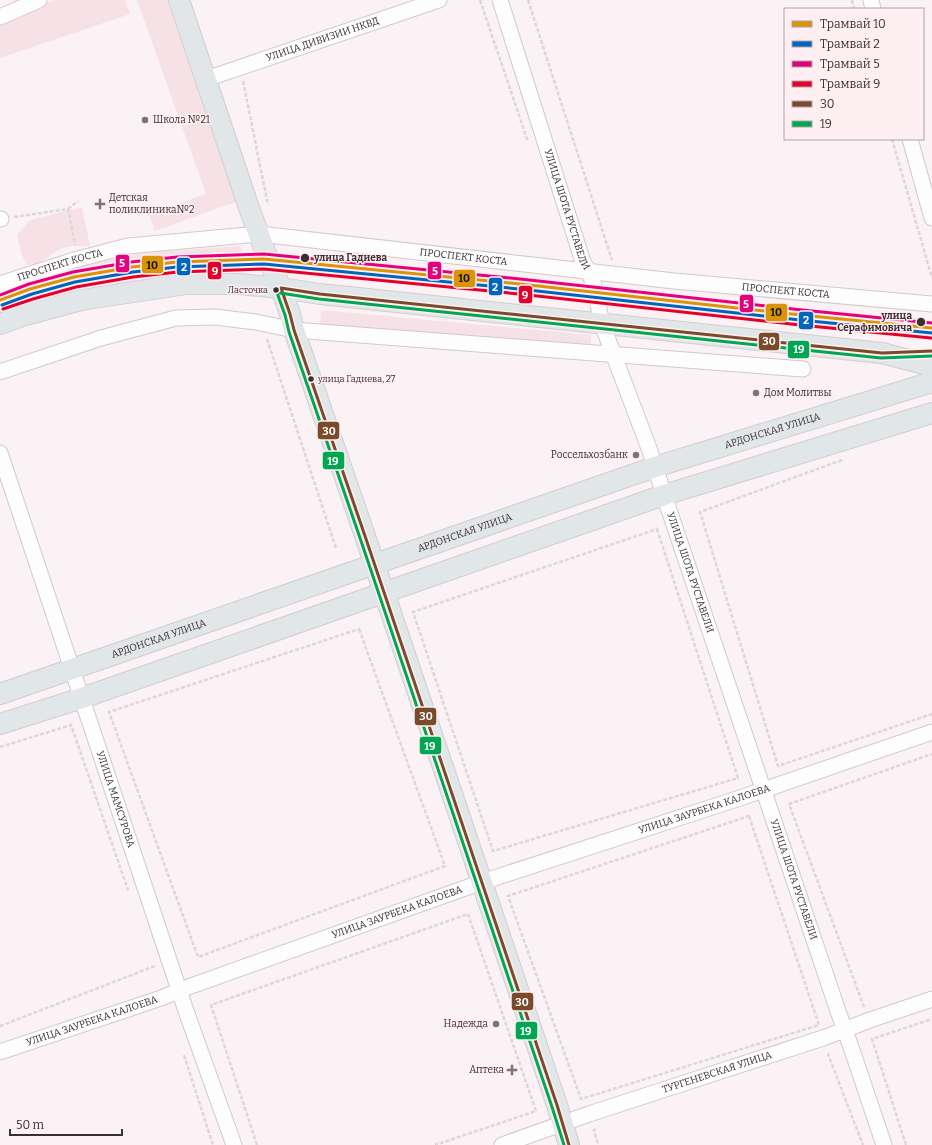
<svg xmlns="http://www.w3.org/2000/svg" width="932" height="1145" font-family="Bitter,serif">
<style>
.green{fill:#f6e1e6}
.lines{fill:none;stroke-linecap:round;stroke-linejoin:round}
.minor-casing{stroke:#d2c8cb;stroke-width:17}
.major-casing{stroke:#d3cdce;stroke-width:22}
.path{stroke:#dbd8d9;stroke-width:2.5;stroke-dasharray:4 2;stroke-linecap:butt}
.minor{stroke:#fefdfd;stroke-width:15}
.major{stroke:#e1e6e9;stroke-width:20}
.bus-1-casing{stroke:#fdeff2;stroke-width:6}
.bus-2-casing{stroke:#fdeff2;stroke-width:6}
.bus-1{stroke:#7a4b2a;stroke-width:3}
.bus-2{stroke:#00a651;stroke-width:3}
.tram-1-casing{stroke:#fdeff2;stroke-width:6}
.tram-2-casing{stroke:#fdeff2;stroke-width:6}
.tram-3-casing{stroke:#fdeff2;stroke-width:6}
.tram-4-casing{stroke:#fdeff2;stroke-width:6}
.tram-1{stroke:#db9408;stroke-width:3}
.tram-2{stroke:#0065bd;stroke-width:3}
.tram-3{stroke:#e5007d;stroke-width:3}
.tram-4{stroke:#e4002b;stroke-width:3}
.poi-dot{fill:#7e7376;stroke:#fdeff2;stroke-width:1.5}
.stop-dot{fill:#3c2f32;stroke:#fdeff2;stroke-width:1.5}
.labels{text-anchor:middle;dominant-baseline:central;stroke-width:3;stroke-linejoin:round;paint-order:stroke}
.bus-label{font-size:9px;fill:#3c2f32;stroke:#fdeff2;text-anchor:end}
.street-label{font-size:10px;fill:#3c2f32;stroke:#fdeff2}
.poi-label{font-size:10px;fill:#3c2f32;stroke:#fdeff2;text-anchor:start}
.stop-label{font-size:10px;font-weight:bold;fill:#3c2f32;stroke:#fdeff2;text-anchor:start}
.line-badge{stroke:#fdeff2;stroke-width:1.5}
.badge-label{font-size:11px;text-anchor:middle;font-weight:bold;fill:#fff}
.pale-badge-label{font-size:11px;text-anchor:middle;font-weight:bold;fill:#111}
</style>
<rect width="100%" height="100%" fill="#faf2f4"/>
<!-- green -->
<path class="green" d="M55,0h70l5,14 -130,44v-39z
M137,0h30l71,201 -83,30 -6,-17 57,-20z
M82,207l8,39c-9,0 -21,-1 -29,3 -13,5 -17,16 -34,16l-6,-12 -4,-18 13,-15z
M240,246l3,8 -3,12 -150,22 -51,12 -39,14v-25l57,-19 87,-17z
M321,310l270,25v15l-271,-24z"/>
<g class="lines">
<!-- minor casing -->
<g class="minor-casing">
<g id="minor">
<path id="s1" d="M500,0l83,262 5,8 6,15 8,39 48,127 14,44 175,519 12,33 33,98"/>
<path d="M871,0l2,9"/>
<path d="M0,17l39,-17"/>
<path id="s2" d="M206,79l233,-79"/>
<path d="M910,139l22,79"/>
<path d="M0,219h1"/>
<path id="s3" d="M0,284l74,-24 54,-14 131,-12 415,47 258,23"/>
<path d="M0,372l101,-34 75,-20 39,-1 41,5 38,8 509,39"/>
<path id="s4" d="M0,453l186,558 48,134"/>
<path id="s5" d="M0,1052l164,-55 16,-7 302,-108 261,-85 189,-65"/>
<path id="s6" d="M502,1145l87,-31 234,-76 47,-18 62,-21"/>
</g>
</g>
<!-- major casing -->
<g class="major-casing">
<g id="major">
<path d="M179,0l70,208 19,51 13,29 9,26 4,16 70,203 193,572 12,40"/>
<path d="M0,324l25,-9 56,-15 105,-16h53l42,4 39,6 562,59 50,13"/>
<path id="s7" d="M0,694l655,-227 277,-85"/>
<path d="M0,724l82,-26 582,-203 268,-82"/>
</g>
</g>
<!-- path -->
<path class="path" d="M480,0l48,142
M528,0l84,260
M852,0l2,9
M243,81l25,124
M892,139l40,139
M68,209l10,-8
M14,217l54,-8 7,36
M267,339l69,209
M842,460l-142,52 78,254 154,-52
M657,529l81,249 -245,73 -80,-239z
M359,629l86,237 -247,91 -89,-245z
M0,747l71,-22 57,165
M749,816l70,209 -238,74 -73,-203z
M864,1007l-75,-203 143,-50
M0,1026l155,-60 -1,-1
M827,1054h1l35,91
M184,1055l29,90
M596,1129l-2,1 4,15
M257,1145l-46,-140 257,-91 68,197 -101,34
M906,1145l-34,-106 60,-20"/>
<!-- minor -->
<use href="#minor" class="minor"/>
<!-- major -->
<use href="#major" class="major"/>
<!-- bus-1 casing -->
<g class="bus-1-casing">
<path id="bus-1" d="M281,288l9,26 4,16 70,203 193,572 12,40
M281,288l39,6 562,59 50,-2"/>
</g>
<!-- bus-2 casing -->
<g class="bus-2-casing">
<path id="bus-2" d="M276,290l9,25 4,17 70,203 193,572 12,38
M280,293l39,6 562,59 51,-2"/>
</g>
<!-- bus-1 -->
<use href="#bus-1" class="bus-1"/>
<!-- bus-2 -->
<use href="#bus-2" class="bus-2"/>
<!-- tram-1 casing -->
<g class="tram-1-casing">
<path id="tram-1" d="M0,300l30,-11 44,-12 58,-10 45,-5 87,-3 256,25 281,31 131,13"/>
</g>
<!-- tram-2 casing -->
<g class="tram-2-casing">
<path id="tram-2" d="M2,305l30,-11 43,-12 58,-10 44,-5 87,-3 255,25 281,31 132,13"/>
</g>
<!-- tram-3 casing -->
<g class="tram-3-casing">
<path id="tram-3" d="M0,295l29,-11 44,-12 58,-10 46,-5 87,-3 256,25 282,31 130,13"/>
</g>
<!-- tram-4 casing -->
<g class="tram-4-casing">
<path id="tram-4" d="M3,309l30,-10 43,-12 57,-10 45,-5 86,-3 255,25 281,31 131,13"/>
</g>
<!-- tram-1 -->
<use href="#tram-1" class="tram-1"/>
<!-- tram-2 -->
<use href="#tram-2" class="tram-2"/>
<!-- tram-3 -->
<use href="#tram-3" class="tram-3"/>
<!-- tram-4 -->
<use href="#tram-4" class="tram-4"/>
</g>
<!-- markers -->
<g class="poi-dot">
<circle cx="145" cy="120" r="4"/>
<path d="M98 198h4v4h4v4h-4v4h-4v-4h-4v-4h4z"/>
<circle cx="756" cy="393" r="4"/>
<circle cx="636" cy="455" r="4"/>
<circle cx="496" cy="1024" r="4"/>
<path d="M510 1064h4v4h4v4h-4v4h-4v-4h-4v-4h4z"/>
</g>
<g class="stop-dot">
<circle cx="305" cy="258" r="5"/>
<circle cx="276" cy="290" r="3.5"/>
<circle cx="921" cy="322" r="5"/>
<circle cx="311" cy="379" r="3.5"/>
</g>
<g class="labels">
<!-- bus labels -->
<g class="bus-label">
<text x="268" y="290">Ласточка</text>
<text x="318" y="379" text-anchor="start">улица Гадиева, 27</text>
</g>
<!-- street labels -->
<g class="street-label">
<text stroke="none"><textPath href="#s2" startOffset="123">УЛИЦА ДИВИЗИИ НКВД</textPath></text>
<text stroke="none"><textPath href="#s1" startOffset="220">УЛИЦА ШОТА РУСТАВЕЛИ</textPath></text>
<text stroke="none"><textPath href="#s3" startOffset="471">ПРОСПЕКТ КОСТА</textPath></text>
<text stroke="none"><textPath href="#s3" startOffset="63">ПРОСПЕКТ КОСТА</textPath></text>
<text stroke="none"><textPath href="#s3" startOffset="795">ПРОСПЕКТ КОСТА</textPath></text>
<text stroke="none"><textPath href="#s7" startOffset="816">АРДОНСКАЯ УЛИЦА</textPath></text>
<text stroke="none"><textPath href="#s7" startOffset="492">АРДОНСКАЯ УЛИЦА</textPath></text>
<text stroke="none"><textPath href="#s1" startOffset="604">УЛИЦА ШОТА РУСТАВЕЛИ</textPath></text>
<text stroke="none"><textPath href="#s7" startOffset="168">АРДОНСКАЯ УЛИЦА</textPath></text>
<text stroke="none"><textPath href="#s4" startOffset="365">УЛИЦА МАМСУРОВА</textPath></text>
<text stroke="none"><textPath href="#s5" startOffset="745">УЛИЦА ЗАУРБЕКА КАЛОЕВА</textPath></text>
<text stroke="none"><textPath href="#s1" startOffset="928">УЛИЦА ШОТА РУСТАВЕЛИ</textPath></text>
<text stroke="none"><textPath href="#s5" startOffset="421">УЛИЦА ЗАУРБЕКА КАЛОЕВА</textPath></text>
<text stroke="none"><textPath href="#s5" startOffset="97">УЛИЦА ЗАУРБЕКА КАЛОЕВА</textPath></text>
<text stroke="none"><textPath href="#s6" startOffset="227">ТУРГЕНЕВСКАЯ УЛИЦА</textPath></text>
</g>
<!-- poi labels -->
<g class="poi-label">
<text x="153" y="120">Школа №21</text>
<text x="109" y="198">Детская<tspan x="109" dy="12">поликлиника№2</tspan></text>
<text x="764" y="393">Дом Молитвы</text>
<text x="628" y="455" text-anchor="end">Россельхозбанк</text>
<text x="488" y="1024" text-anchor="end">Надежда</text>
<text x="504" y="1070" text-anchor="end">Аптека</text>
</g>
<!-- stop labels -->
<g class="stop-label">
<text x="314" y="258">улица Гадиева</text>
<text x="912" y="316" text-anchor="end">улица<tspan x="912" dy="12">Серафимовича</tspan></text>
</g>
</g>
<g class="line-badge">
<rect x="115" y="254" width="15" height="19" rx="4" fill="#e5007d"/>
<rect x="141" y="255" width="23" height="19" rx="4" fill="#db9408"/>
<rect x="176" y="257" width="15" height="19" rx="4" fill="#0065bd"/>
<rect x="427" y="261" width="15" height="19" rx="4" fill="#e5007d"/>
<rect x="207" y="261" width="15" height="19" rx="4" fill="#e4002b"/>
<rect x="453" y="269" width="23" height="19" rx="4" fill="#db9408"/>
<rect x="488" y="277" width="15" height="19" rx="4" fill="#0065bd"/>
<rect x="518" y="285" width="15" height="19" rx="4" fill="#e4002b"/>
<rect x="739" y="294" width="15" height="19" rx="4" fill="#e5007d"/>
<rect x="765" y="303" width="23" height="19" rx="4" fill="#db9408"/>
<rect x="798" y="311" width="16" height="19" rx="4" fill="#0065bd"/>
<rect x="758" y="332" width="22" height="19" rx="4" fill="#7a4b2a"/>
<rect x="787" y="340" width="23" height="19" rx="4" fill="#00a651"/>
<rect x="317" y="421" width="23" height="19" rx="4" fill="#7a4b2a"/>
<rect x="322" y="451" width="23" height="19" rx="4" fill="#00a651"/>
<rect x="414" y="707" width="23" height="19" rx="4" fill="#7a4b2a"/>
<rect x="419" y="736" width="23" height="19" rx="4" fill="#00a651"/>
<rect x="511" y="992" width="23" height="19" rx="4" fill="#7a4b2a"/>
<rect x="515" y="1021" width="23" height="19" rx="4" fill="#00a651"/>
</g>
<g class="badge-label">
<text x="122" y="267">5</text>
<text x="184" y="271">2</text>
<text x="435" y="275">5</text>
<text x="215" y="275">9</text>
<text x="495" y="291">2</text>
<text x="525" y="299">9</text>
<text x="746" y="308">5</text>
<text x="806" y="324">2</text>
<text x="769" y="345">30</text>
<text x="799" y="353">19</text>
<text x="329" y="435">30</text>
<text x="333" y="465">19</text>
<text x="426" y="720">30</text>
<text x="430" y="750">19</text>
<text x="522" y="1006">30</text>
<text x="526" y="1035">19</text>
</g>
<g class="pale-badge-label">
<text x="152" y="269">10</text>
<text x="464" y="282">10</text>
<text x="776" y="316">10</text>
</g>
<!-- legend -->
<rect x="784" y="8" width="140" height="132" fill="#fdeff2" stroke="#b0a2a5"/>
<rect x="792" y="21" width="20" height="6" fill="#db9408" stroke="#b0a2a5"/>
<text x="820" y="28" font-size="12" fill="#3c2f32">Трамвай 10</text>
<rect x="792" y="41" width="20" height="6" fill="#0065bd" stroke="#b0a2a5"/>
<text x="820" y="48" font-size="12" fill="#3c2f32">Трамвай 2</text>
<rect x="792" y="61" width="20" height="6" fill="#e5007d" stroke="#b0a2a5"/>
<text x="820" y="68" font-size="12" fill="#3c2f32">Трамвай 5</text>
<rect x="792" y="81" width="20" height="6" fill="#e4002b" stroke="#b0a2a5"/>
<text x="820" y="88" font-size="12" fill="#3c2f32">Трамвай 9</text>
<rect x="792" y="101" width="20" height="6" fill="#7a4b2a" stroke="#b0a2a5"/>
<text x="820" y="108" font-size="12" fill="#3c2f32">30</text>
<rect x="792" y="121" width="20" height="6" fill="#00a651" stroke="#b0a2a5"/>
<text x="820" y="128" font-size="12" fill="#3c2f32">19</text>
<!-- scale -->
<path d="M10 1129v6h112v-6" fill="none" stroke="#3c2f32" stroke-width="2"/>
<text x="16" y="1129" font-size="12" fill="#3c2f32" stroke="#fdeff2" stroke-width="3" paint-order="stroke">50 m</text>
</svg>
